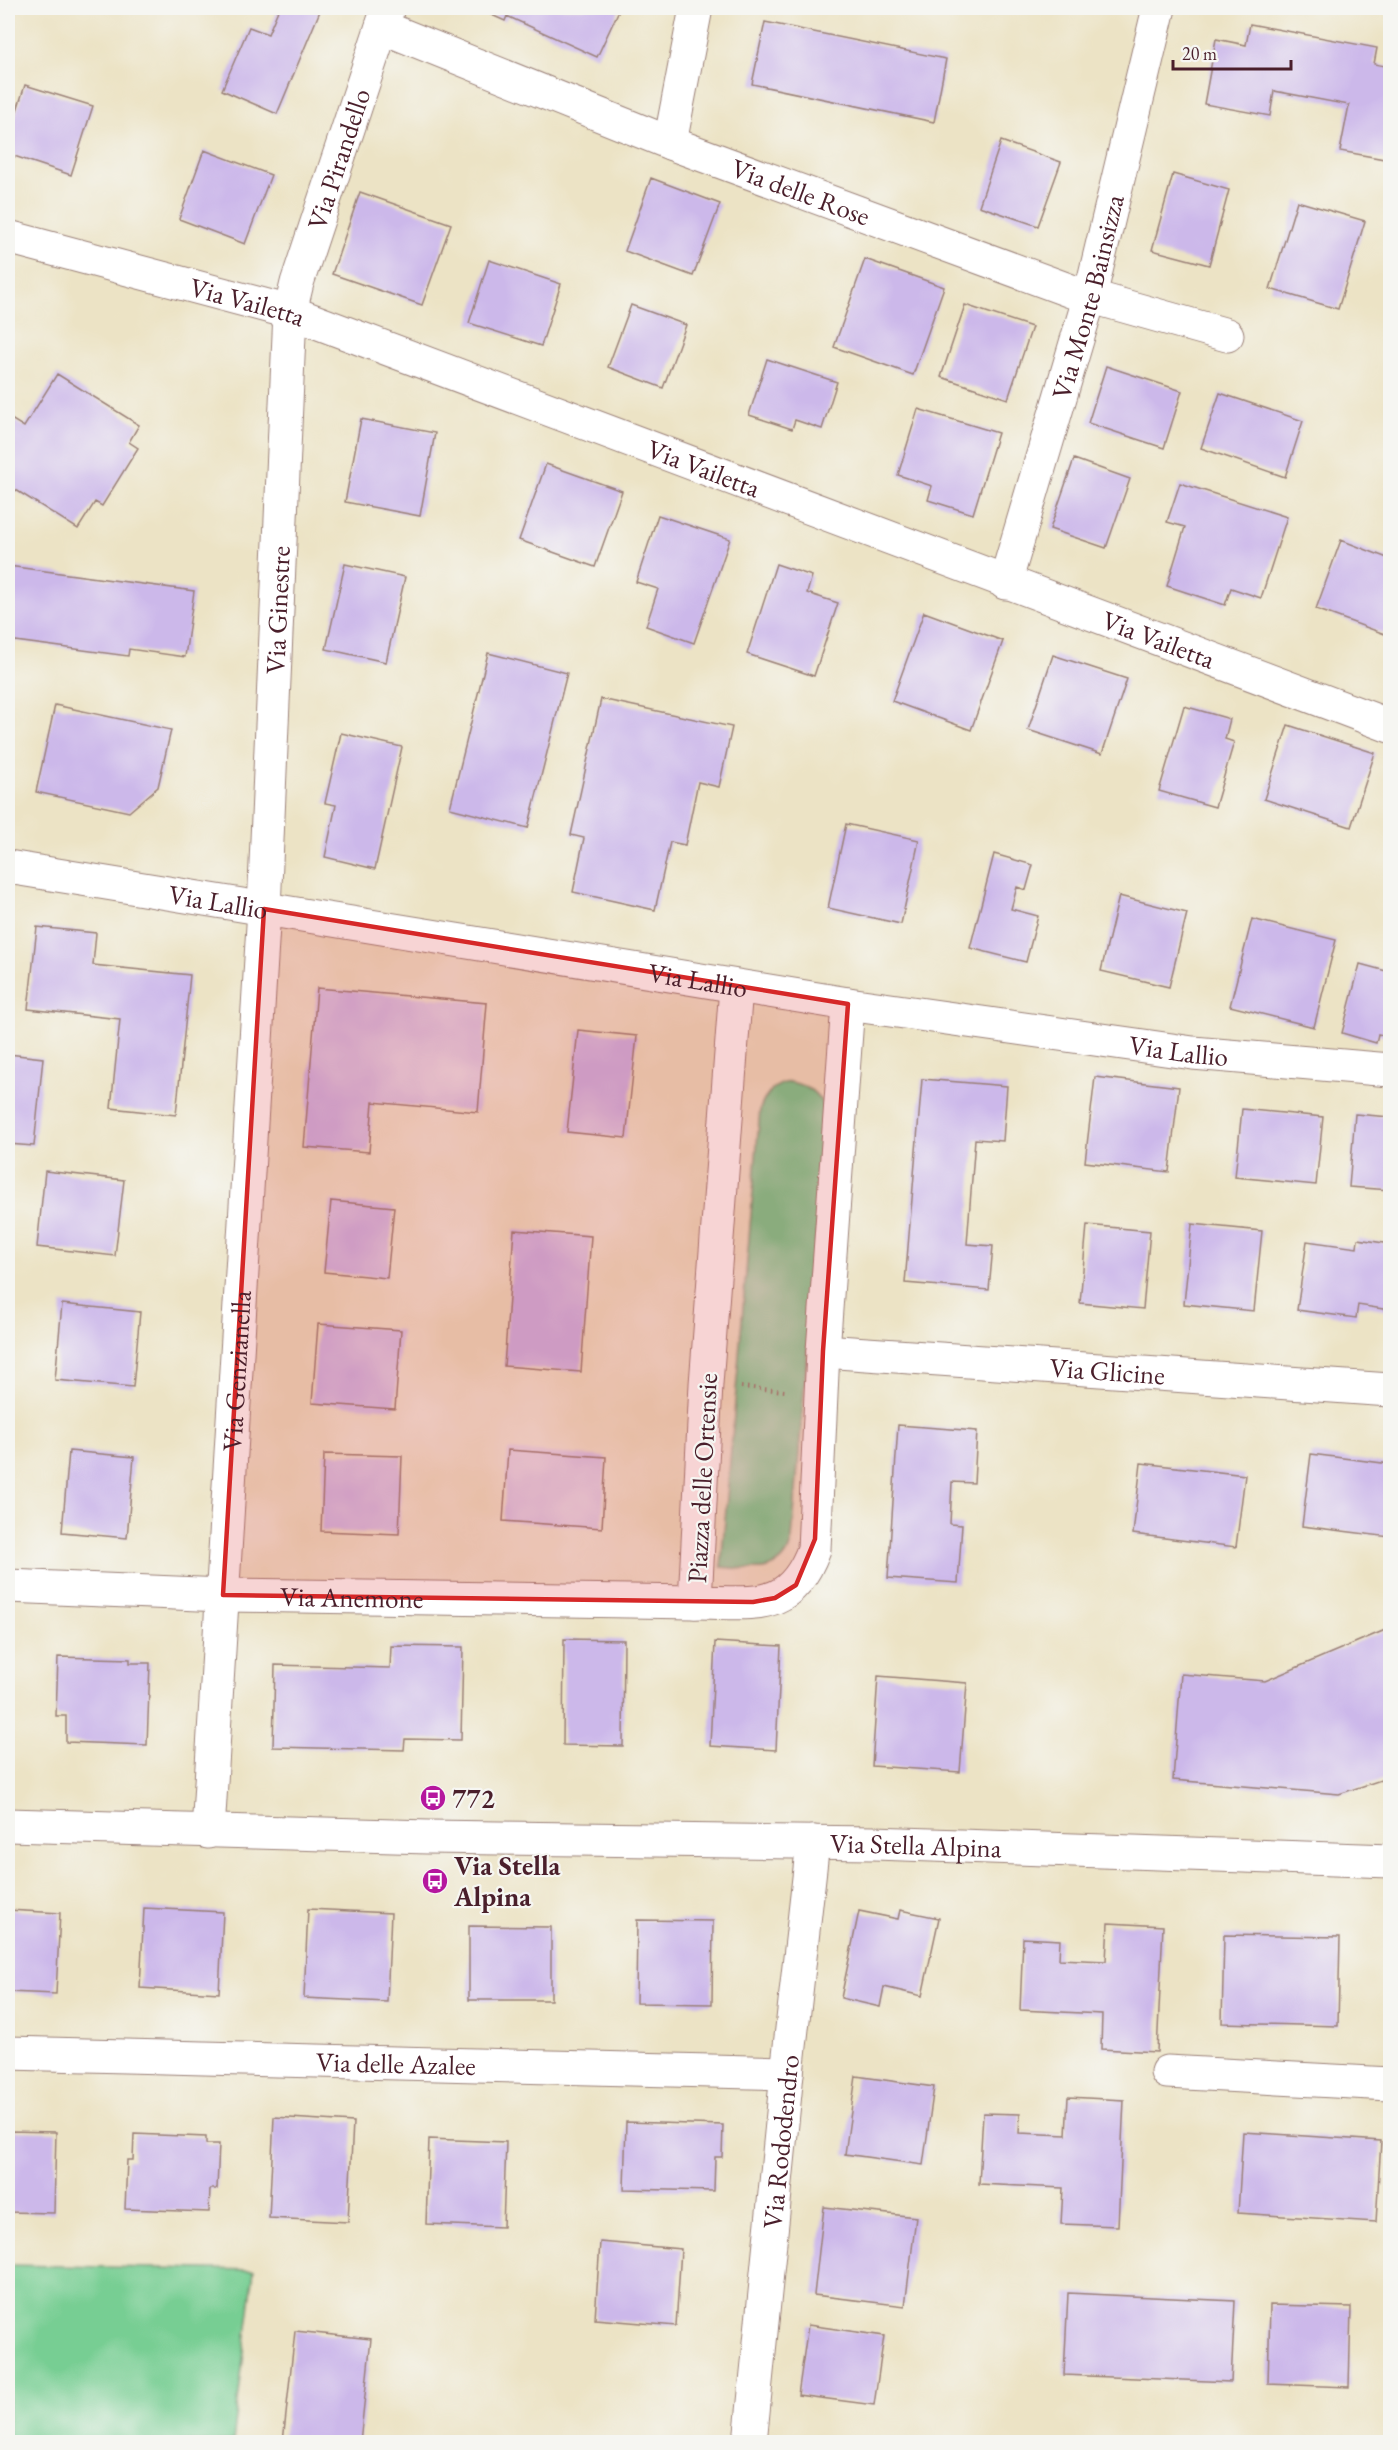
<svg xmlns="http://www.w3.org/2000/svg" width="1398" height="2450" font-family="'EB Garamond',serif">
<style>
.green{fill:#77ce93;stroke:#60765f;stroke-width:1.5}
.building{fill:#ccb8ea}
.lines{fill:none;stroke-linecap:round;stroke-linejoin:round}
.minor-casing{stroke:#9b8178;stroke-width:35}
.tertiary-casing{stroke:#9b8178;stroke-width:35}
.path{stroke:#9b8178;stroke-width:4;stroke-dasharray:1.5 4.5;stroke-linecap:butt}
.minor{stroke:#fff;stroke-width:33}
.tertiary{stroke:#fff;stroke-width:33}
.marked{fill:#d62828;fill-opacity:0.2;stroke:#d62828;stroke-width:4.5;stroke-linejoin:round}
.labels{text-anchor:middle;dominant-baseline:central;stroke-width:4.5;stroke-linejoin:round;paint-order:stroke}
.street-label{font-size:27px;fill:#4a1f2b;stroke:#f6f6f2}
.poi-label{font-size:27px;font-weight:bold;fill:#4a1f2b;stroke:#f6f6f2;text-anchor:start}
</style>
<rect width="100%" height="100%" fill="#f6f6f2"/>
<filter id="ink" filterUnits="userSpaceOnUse"><feTurbulence type="fractalNoise" baseFrequency=".0167" numOctaves="2"/><feDisplacementMap in="SourceGraphic" scale="12" xChannelSelector="R" yChannelSelector="G"/><feConvolveMatrix kernelMatrix="1 2 1 2 8 2 1 2 1" color-interpolation-filters="sRGB"/></filter>
<filter id="wash" filterUnits="userSpaceOnUse"><feTurbulence type="fractalNoise" baseFrequency=".008" numOctaves="4" result="noise"/><feDisplacementMap in="SourceGraphic" scale="24" xChannelSelector="R" yChannelSelector="G"/><feGaussianBlur stdDeviation="1.35" result="paint"/><feColorMatrix in="noise" values="0 0 0 0 0 0 0 0 0 0 0 0 0 0 0 0 0 1.4 0 .05"/><feComposite in="paint" operator="in"/></filter>
<g filter="url(#wash)">
<rect width="100%" height="100%" fill="#ece3c5"/>
<!-- green -->
<path class="green" d="M790,1082c22,4 35,17 36,39l-34,418c-8,39 -40,30 -71,28l39,-458c6,-15 14,-25 30,-27z
M8,2265l246,5 -21,172h-225z"/>
<g id="blocks">
<!-- building -->
<path class="building" d="M279,8h34l7,3 -43,103 -55,-24 27,-63 19,7z
M476,8h144l-23,49 -90,-41 -2,5z
M1060,8h22l-1,5z
M765,22l181,37 -12,63 -182,-38z
M1250,24l127,24 -3,16 16,3v93l-50,-9 9,-46 -75,-14 -4,25 -66,-12 12,-65 30,6z
M25,85l68,21 -22,69 -63,-21v-15z
M1001,141l60,21 -23,64 -59,-20z
M204,150l67,25 -26,69 -66,-25z
M1173,174l56,16 -20,75 -57,-15z
M651,178l69,26 -27,72 -68,-25z
M360,192l91,32 -29,81 -90,-31z
M1297,201l68,20 -27,88 -68,-20z
M865,259l79,28 -31,88 -79,-28z
M489,260l72,24 -20,62 -72,-23z
M631,305l55,20 -23,63 -55,-21z
M965,305l67,22 -24,72 -67,-22z
M767,359l70,23 -15,47 -27,-9 -3,9 -43,-14z
M1106,366l76,25 -18,57 -76,-25z
M57,374l82,51 -10,17 9,6 -36,58 -7,-4 -17,27 -70,-44v-68l16,10z
M1220,393l83,28 -18,56 -84,-29z
M918,409l80,24 -25,81 -45,-14 4,-14 -34,-11z
M361,419l74,14 -15,83 -75,-14z
M1074,459l56,20 -24,69 -56,-19z
M546,464l76,27 -27,76 -76,-27z
M1180,483l107,34 -26,81 -30,-10 -6,17 -58,-19 18,-59 -18,-5z
M658,515l72,24 -36,104 -48,-17 12,-37 -22,-7z
M1341,540l49,19v77l-74,-27z
M345,564l60,13 -19,85 -60,-13z
M776,564l36,12 -5,17 31,10 -24,73 -67,-22z
M8,566l186,25 -9,66 -56,-8 -1,7 -120,-16z
M924,612l79,29 -32,89 -79,-29z
M488,653l79,20 -39,155 -78,-20z
M1053,655l74,24 -25,75 -74,-24z
M601,699l131,28 -13,60 -21,-5 -13,63 -15,-3 -15,68 -82,-18 11,-54 -13,-3z
M55,705l116,25 -13,57 -29,25 -93,-20z
M1184,706l46,13 -5,20 9,3 -19,65 -56,-16z
M1288,725l87,28 -24,74 -87,-28z
M341,733l61,14 -27,122 -50,-12 11,-52 -11,-2z
M846,824l73,16 -18,84 -73,-16z
M994,854l39,11 -7,25 -9,-3 -6,22 27,7 -12,46 -56,-14z
M1119,896l68,17 -18,74 -68,-16z
M1252,919l84,21 -22,87 -84,-21z
M37,927l59,6 -3,32 97,10 -14,140 -65,-7 9,-89 -92,-10z
M1360,964l30,8v65l-12,-3 -2,9 -34,-10z
M317,988l170,15 -9,109 -105,-10 -4,50 -65,-5z
M578,1030l59,6 -11,102 -59,-6z
M8,1054l35,4 -9,88 -26,-2z
M1095,1077l84,10 -10,85 -84,-10z
M922,1079l85,7 -4,55 -28,-2 -8,105 26,2 -4,44 -84,-7z
M1242,1109l81,8 -7,68 -81,-8z
M1355,1114l35,3v73l-41,-3z
M45,1171l79,9 -9,76 -78,-9z
M331,1201l63,6 -7,71 -63,-6z
M1192,1224l70,7 -8,80 -70,-7z
M1087,1225l63,6 -7,78 -63,-6z
M514,1230l77,6 -10,136 -77,-6z
M1358,1239l32,5v66l-32,-5 -2,13 -59,-8 10,-69 50,7z
M62,1304l78,8 -7,75 -78,-7z
M318,1324l83,6 -6,79 -83,-6z
M898,1425l79,6 -3,52 -22,-1 -2,42 12,1 -4,58 -70,-5z
M508,1450l98,7 -4,71 -99,-7z
M69,1451l65,6 -7,81 -65,-6z
M324,1454l78,2 -3,78 -78,-3z
M1311,1454l79,10v73l-88,-11z
M1141,1463l104,12 -9,72 -103,-13z
M1390,1628v149l-51,17 -166,-14 8,-106 84,7z
M564,1639l60,1 -1,106 -60,-1z
M715,1642l66,4 -5,104 -66,-4z
M391,1646l72,1 -2,93 -56,-1 -1,11 -131,-3 2,-82 115,3z
M58,1657l72,2v4h20l-3,82 -81,-3v-26h-10z
M878,1676l89,7 -7,89 -88,-6z
M144,1908l79,4 -4,81 -79,-5z
M308,1909l83,4 -4,89 -83,-4z
M8,1910l52,3 -4,81 -48,-2z
M900,1910l39,8 -17,78 -38,-9 -4,20 -39,-9 18,-87 39,8z
M637,1920l76,1 -1,83 -76,-1z
M1108,1923l55,3 -6,126 -56,-3 1,-35 -82,-4 3,-72 37,2 -1,19 47,2z
M469,1926l82,1v73h-82z
M1224,1935l116,2 -2,89 -116,-3z
M856,2076l78,11 -11,78 -78,-11z
M1068,2097l56,3 -6,126 -57,-2 2,-36 -84,-4 4,-71 37,1 -1,19 47,2z
M274,2117l79,5 -5,100 -79,-4z
M626,2122l97,3 -1,32h-7l-1,34 -90,-2z
M8,2131l48,1 -2,81 -46,-1z
M1243,2132l138,9 -5,81 -138,-9z
M134,2134l72,3v7h13l-2,45h-7l-1,23 -84,-3 2,-49h6z
M429,2139l77,3 -3,85 -77,-3z
M824,2207l92,10 -11,89 -91,-11z
M600,2242l81,7 -5,77 -81,-7z
M1068,2293l167,8 -4,81 -167,-7z
M1270,2305l81,2 -2,80 -81,-3z
M808,2325l76,11 -10,69 -76,-10z
M295,2331l76,8 -11,103h-77z"/>
</g>
</g>
<g filter="url(#ink)">
<use href="#blocks" fill-opacity="0" stroke="#9b8178" stroke-width="1.5"/>
<g class="lines">
<!-- minor casing -->
<g class="minor-casing">
<g id="minor">
<path id="s1" d="M382,27l288,116 401,148 156,44"/>
<path d="M670,143l26,-135"/>
<path id="s2" d="M8,237l282,75 1100,414"/>
<path id="s3" d="M1005,583l85,-287 69,-288"/>
<path id="s4" d="M8,867l840,137 345,49 197,17"/>
<path d="M736,987l-30,397 -11,218c58,0 95,12 119,-53l9,-198 25,-347"/>
<path id="s5" d="M823,1351l567,39"/>
<path id="s6" d="M8,1586l215,9 472,7"/>
<path id="s7" d="M208,1832l56,-923 26,-597 7,-29 91,-275"/>
<path id="s8" d="M8,2053l779,20"/>
<path d="M1167,2072l223,12"/>
<path id="s9" d="M750,2442l37,-369 26,-231"/>
</g>
</g>
<!-- tertiary casing -->
<g class="tertiary-casing">
<g id="tertiary">
<path id="s10" d="M8,1825l420,12 446,6 516,18"/>
</g>
</g>
<!-- path -->
<path class="path" d="M741,1387l44,4"/>
<!-- minor -->
<use href="#minor" class="minor"/>
<!-- tertiary -->
<use href="#tertiary" class="tertiary"/>
</g>
</g>
<!-- marked area -->
<path class="marked" d="M264,909l584,95 -25,347 -8,188 -19,46 -21,13 -22,4 -530,-7z"/>
<!-- icons -->
<defs>
<g id="bus-disc" transform="scale(1.35)"><circle r="9.5" fill="#b5179e" stroke="#f6f6f2"/><path d="M-5-6H5V4H4V6H2V4H-2V6H-4V4H-5ZM-3.5-4V0h7V-4ZM-3.5 1.2v1.5H-2V1.2ZM2 1.2v1.5H3.5V1.2Z" fill="#fff"/></g>
</defs>
<g fill-rule="evenodd">
<use href="#bus-disc" x="433" y="1798"/>
<use href="#bus-disc" x="435" y="1881"/>
</g>
<g class="labels">
<!-- street labels -->
<g class="street-label">
<text stroke="none"><textPath href="#s7" startOffset="1683">Via Pirandello</textPath></text>
<text stroke="none"><textPath href="#s1" startOffset="450">Via delle Rose</textPath></text>
<text stroke="none"><textPath href="#s3" startOffset="298">Via Monte Bainsizza</textPath></text>
<text stroke="none"><textPath href="#s2" startOffset="248">Via Vailetta</textPath></text>
<text stroke="none"><textPath href="#s2" startOffset="734">Via Vailetta</textPath></text>
<text stroke="none"><textPath href="#s7" startOffset="1224">Via Ginestre</textPath></text>
<text stroke="none"><textPath href="#s2" startOffset="1220">Via Vailetta</textPath></text>
<text stroke="none"><textPath href="#s4" startOffset="213">Via Lallio</textPath></text>
<text stroke="none"><textPath href="#s4" startOffset="699">Via Lallio</textPath></text>
<text stroke="none"><textPath href="#s4" startOffset="1185">Via Lallio</textPath></text>
<text stroke="none"><textPath href="#s7" startOffset="462">Via Genzianella</textPath></text>
<text stroke="none"><textPath href="#s5" startOffset="285">Via Glicine</textPath></text>
<text transform="translate(702 1478) rotate(-87)">Piazza delle Ortensie</text>
<text stroke="none"><textPath href="#s6" startOffset="344">Via Anemone</textPath></text>
<text stroke="none"><textPath href="#s10" startOffset="908">Via Stella Alpina</textPath></text>
<text stroke="none"><textPath href="#s8" startOffset="388">Via delle Azalee</textPath></text>
<text stroke="none"><textPath href="#s9" startOffset="302">Via Rododendro</textPath></text>
</g>
<!-- poi labels -->
<g class="poi-label">
<text x="452" y="1798">772</text>
<text x="454" y="1865">Via Stella<tspan x="454" dy="31">Alpina</tspan></text>
</g>
</g>
<!-- margin -->
<rect width="1398" height="2450" fill="none" stroke="#f6f6f2" stroke-width="30"/>
<!-- scale -->
<path d="M1173 60v9h118v-9" fill="none" stroke="#4a1f2b" stroke-width="3"/>
<text x="1182" y="60" font-size="18" fill="#4a1f2b" stroke="#f6f6f2" stroke-width="4.5" paint-order="stroke">20 m</text>
</svg>
